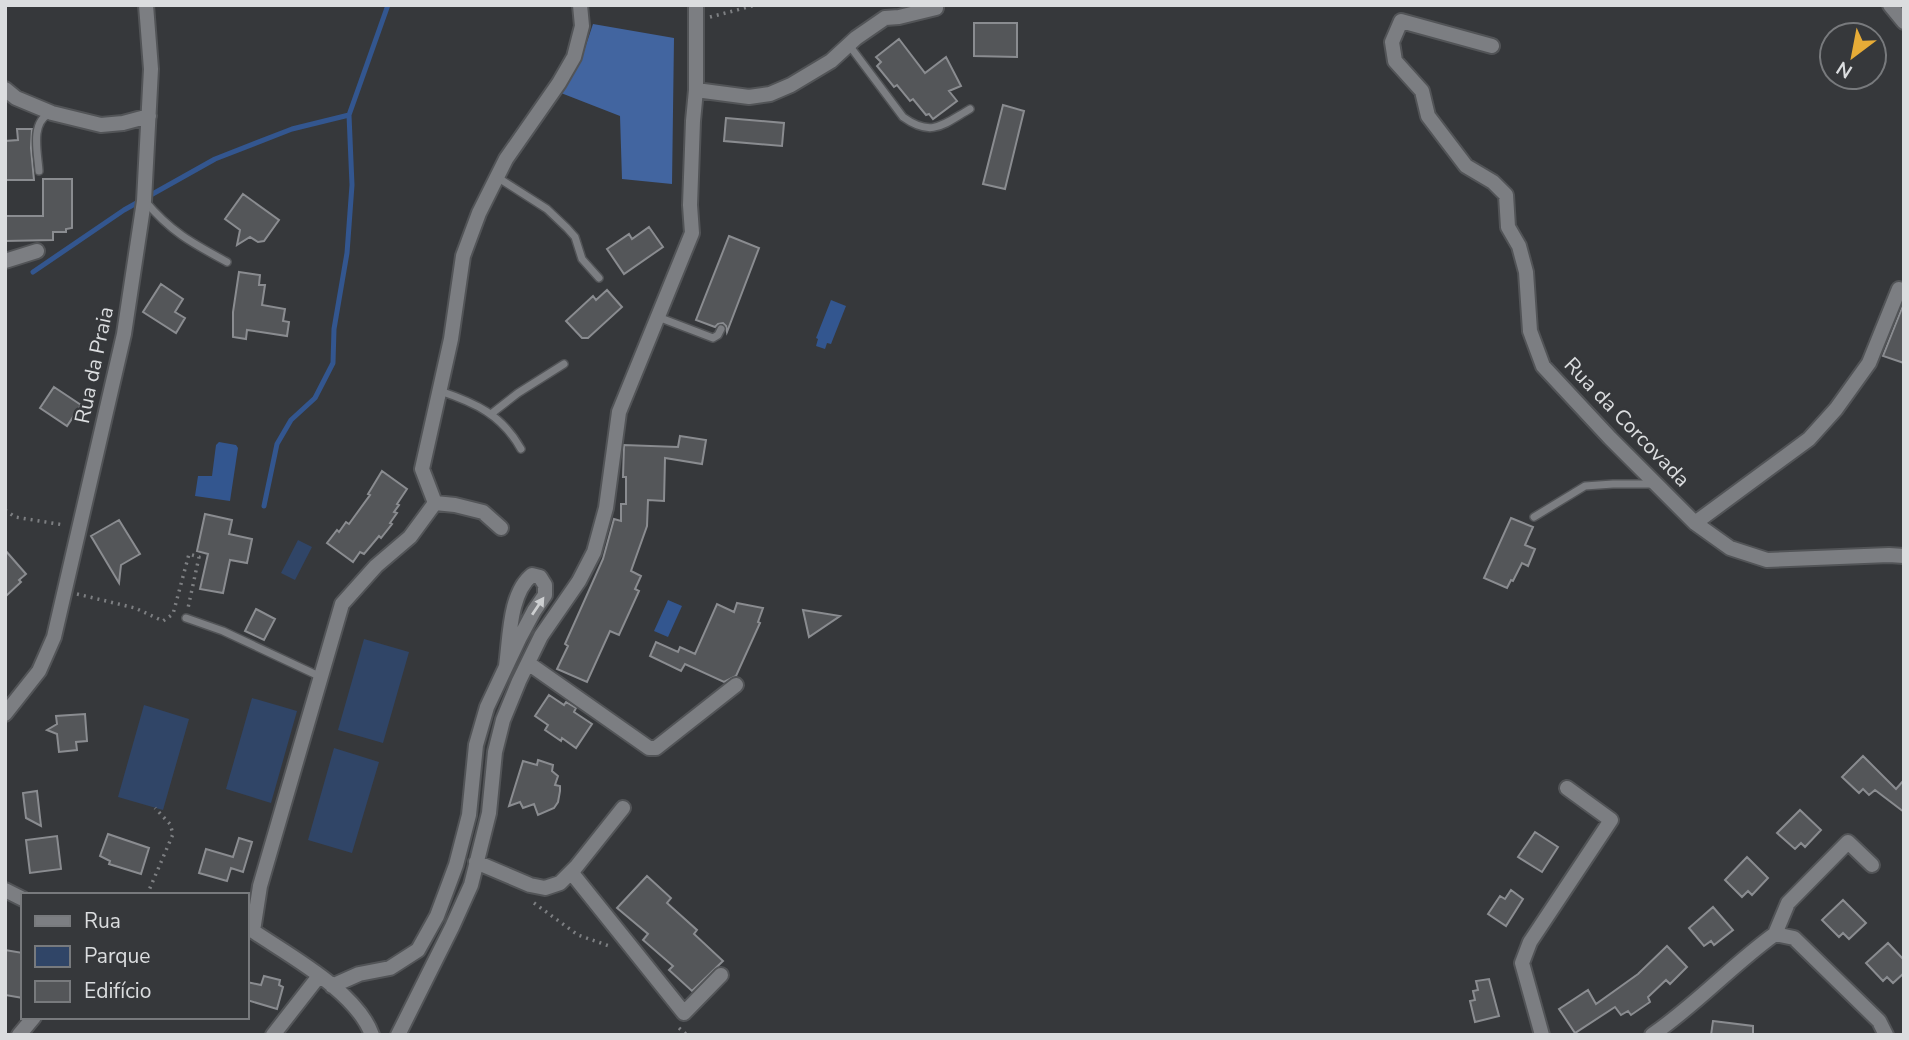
<svg xmlns="http://www.w3.org/2000/svg" width="1909" height="1040" font-family="'Nunito Sans',sans-serif">
<style>
.green{fill:#304567}
.forest{fill:#4265a0}
.water{fill:#33568f}
.lines{fill:none;stroke-linecap:round;stroke-linejoin:round}
.stream{stroke:#33568f;stroke-width:5}
.building{fill:#545659;stroke:#8a8c90;stroke-width:2}
.lane-casing{stroke:#525457;stroke-width:10}
.street-casing{stroke:#525457;stroke-width:18}
.path{stroke:#7d7f82;stroke-width:3.5;stroke-dasharray:2 5;stroke-linecap:butt}
.lane{stroke:#7c7e82;stroke-width:7}
.street{stroke:#7c7e82;stroke-width:14}
.oneway{fill:#cdcfd1}
.labels{text-anchor:middle;dominant-baseline:central;stroke-width:5;stroke-linejoin:round;paint-order:stroke}
.street-label{font-size:21px;fill:#dbdddf;stroke:#36383b}
</style>
<rect width="100%" height="100%" fill="#36383b"/>
<!-- green -->
<path class="green" d="M298,540l14,7 -17,33 -14,-7z
M364,639l45,13 -26,91 -45,-13z
M252,698l45,13 -26,92 -45,-14z
M144,705l45,14 -26,91 -45,-13z
M334,748l45,14 -27,91 -44,-13z"/>
<!-- forest -->
<path class="forest" d="M593,24l81,14 -2,146 -50,-5 -2,-63 -59,-23 21,-36z"/>
<!-- water -->
<path class="water" d="M831,300l15,6 -15,38 -4,-1 -2,6 -9,-3 2,-7 -2,-1z
M219,442l17,3 2,3 -8,53 -35,-5 3,-20h14l4,-31z
M668,600l14,6 -14,31 -14,-6z"/>
<g class="lines">
<!-- stream -->
<path class="stream" d="M33,272l91,-62 91,-51 77,-30 57,-14 39,-110
M264,506l13,-62 14,-24 24,-22 18,-35 1,-34 13,-76 5,-68 -3,-70"/>
</g>
<!-- building -->
<path class="building" d="M974,23h43v34l-43,-1z
M899,39l26,34 21,-16 15,29 -12,5 8,10 -24,18 -4,-5 -3,1 -13,-16 -3,2 -13,-16 -3,2 -17,-21 4,-4 -5,-5z
M1003,105l21,6 -19,78 -22,-5z
M726,118l58,5 -2,23 -58,-5z
M17,129h15l-1,19 3,32h-29v-39l13,-1z
M43,179h29v49l-6,1v3h-13v8l-48,1v-25h38z
M243,194l36,26 -15,21 -6,1 -8,-5 -13,8 3,-15 -15,-11z
M649,227l14,20 -39,27 -17,-25 22,-15 3,5z
M729,236l30,12 -32,84 -1,-6 -3,-3 -5,1 -3,3 -19,-7z
M239,272l21,3 -1,10h6l-3,20 23,4 -2,12 6,1 -2,14 -40,-6 -1,9 -13,-2v-25z
M161,284l22,15 -8,13 10,6 -9,15 -33,-21z
M607,290l15,17 -34,31h-6l-16,-17 27,-25 3,4z
M1904,303v60l-21,-7z
M54,387l27,18 -14,21 -27,-18z
M680,436l26,4 -4,24 -37,-6 -1,43 -16,-1 -1,26 -16,45 10,5 -6,13 4,2 -20,44 -9,-4 -23,51 -30,-13 11,-23 -3,-2 38,-85 11,-40 7,2v-17h5v-27h-3l1,-32 54,2z
M382,471l25,18 -10,15 2,1 -5,7 3,1 -7,10 2,1 -11,14 -2,-2 -15,18 -4,-2 -7,10 -26,-19 10,-13 2,2 7,-10 3,2 21,-29 -2,-1z
M205,514l27,6 -3,14 23,5 -5,24 -17,-3 -7,33 -23,-4 8,-35 -11,-3z
M1511,518l22,9 -8,18 10,4 -7,17 -6,-3 -9,18 -2,-1 -4,8 -23,-10z
M119,520l21,34 -19,11 -2,18 -28,-47z
M5,550l21,24 -7,6 2,2 -16,15z
M737,603l26,5 -5,14 2,1 -24,53 -12,6 -39,-18 -4,7 -31,-15 6,-14 22,10 2,-5 15,7 22,-50 17,8z
M256,609l19,10 -11,21 -19,-9z
M803,610l37,6 -31,21z
M549,695l15,10 2,-3 10,6 -2,4 18,12 -16,24 -14,-10 -1,3 -16,-11 3,-5 -13,-9z
M85,714l2,27 -11,1 1,8 -18,2 -2,-18 -10,-4 10,-6 -1,-8z
M1863,756l33,33 8,-9v32l-29,-22 -6,5 -6,-6 -4,4 -17,-16z
M538,760l15,5 -1,6 6,5 -3,9 5,1v5l-2,11 -4,6 -16,7 -4,-11 -11,4 -3,-6 -11,4 14,-45 14,4z
M37,791l4,35 -15,-8 -3,-25z
M1800,810l21,20 -16,17 -4,-4 -6,6 -18,-16z
M1535,832l23,15 -16,25 -24,-15z
M108,834l41,14 -8,26 -32,-10 1,-3 -10,-5z
M57,836l4,33 -31,4 -4,-33z
M239,838l13,4 -9,30 -12,-4 -4,13 -28,-8 7,-24 27,8z
M1747,857l21,21 -16,17 -4,-4 -6,6 -17,-17z
M647,876l24,22 -4,5 30,27 -3,4 29,27 -31,30 -23,-21 4,-4 -30,-26 5,-6 -31,-26z
M1511,890l12,9 -17,27 -18,-12 12,-18 5,3z
M1843,900l23,23 -17,16 -6,-6 -4,4 -17,-17z
M1713,907l20,23 -19,15 -3,-4 -7,5 -15,-18z
M1888,943l16,17v13l-11,10 -6,-6 -4,4 -17,-18z
M1667,946l20,21 -17,17 -4,-4 -18,17 2,5 -19,13 -3,-4 -7,4 -6,-8 -40,26 -16,-24 29,-19 8,14 42,-30z
M5,950l18,3v45l-18,-3z
M264,976l16,4 -1,5 4,2 -6,22 -30,-9v-18l14,3z
M1489,979l10,37 -24,6 -5,-21 5,-1 -2,-9 5,-1 -2,-9z
M1713,1021l40,5v9h-42z"/>
<g class="lines">
<!-- lane casing -->
<g class="lane-casing">
<path id="lane" d="M849,45l54,72c29,21 41,7 67,-8
M39,171c-1,-17 -9,-48 10,-57
M497,177l50,32 20,19 8,9 7,22 17,19
M145,201c26,31 47,42 82,61
M658,317l55,21 5,-3 3,-6
M440,391c36,12 62,24 81,58
M491,414l27,-21 46,-29
M1534,517l51,-31 28,-2h43
M186,618l37,13 98,46"/>
</g>
<!-- street casing -->
<g class="street-casing">
<path id="street" d="M1890,5l14,17
M1492,46l-91,-25 -9,21 3,19 27,30 6,25 38,50 27,16 13,13 2,32 11,19 7,26 4,59 13,35 67,72 85,85 35,25 37,12 122,-5 15,1
M5,89l11,9 36,15 49,12 22,-2 26,-7
M696,90l53,7 21,-3 21,-9 40,-24 25,-23 29,-20 14,-1 37,-9
M5,261l32,-10
M435,503l20,2 28,7 18,16
M1695,523l114,-84 27,-30 33,-46 30,-74
M528,663l121,85h7l80,-63
M5,714l34,-43 15,-34 70,-303 20,-133 7,-132 -5,-64
M476,862l54,23 15,3 15,-5 16,-16 47,-59
M571,872l113,141 37,-38
M5,890l18,9
M247,929l6,2c37,25 104,61 119,104
M253,931l7,-45 82,-282 34,-38 34,-29 25,-34 -13,-34 29,-130 12,-83 16,-43 27,-54 53,-76 15,-26 8,-31 -2,-21
M1775,934l13,-31 60,-61 24,23
M332,986l27,-12 31,-6 28,-18 19,-34 19,-51 13,-50 7,-70 11,-38 32,-68 15,-28 11,-16v-10l-5,-8 -8,-2c-23,18 -22,64 -26,91
M19,1035l15,-18
M273,1035l46,-59
M398,1035l54,-108 19,-42 18,-72 6,-61 8,-32 16,-39 22,-45 38,-55 15,-29 12,-44 13,-96 73,-179 -2,-28 3,-84 3,-31v-85
M1542,1035l-20,-72 8,-21 81,-122 -44,-32
M1652,1035c44,-30 80,-70 123,-101l19,4 85,83 7,14"/>
</g>
<!-- path -->
<path class="path" d="M710,17l46,-12
M5,510l10,7 49,8
M77,594l58,14 28,13 10,-7 16,-60 10,3 -11,51
M147,895l26,-61 -3,-10 -15,-16
M534,903l44,32 34,12
M679,1028l8,7"/>
<!-- lane -->
<use href="#lane" class="lane"/>
<!-- street -->
<use href="#street" class="street"/>
</g>
<!-- one-way arrows -->
<defs><path id="oneway-solid" d="M-6-.8H1V-3.2L6.5 0L1 3.2V.8H-6Z" transform="scale(1.75)"/></defs>
<use class="oneway" href="#oneway-solid" transform="translate(538 606) rotate(-56)"/>
<g class="labels">
<!-- street labels -->
<g class="street-label">
<text transform="translate(94 365) rotate(-78)">Rua da Praia</text>
<text transform="translate(1627 422) rotate(46)">Rua da Corcovada</text>
</g>
</g>
<!-- border -->
<rect width="1909" height="1040" fill="none" stroke="#dbdddf" stroke-width="14"/>
<!-- legend -->
<rect x="21" y="893" width="228" height="126" fill="#36383b" stroke="#787a7d" stroke-width="2"/>
<rect x="35" y="916" width="35" height="10" fill="#7c7e82" stroke="#787a7d" stroke-width="2"/>
<text x="84" y="928" font-size="21" fill="#dbdddf">Rua</text>
<rect x="35" y="946" width="35" height="21" fill="#304567" stroke="#787a7d" stroke-width="2"/>
<text x="84" y="963" font-size="21" fill="#dbdddf">Parque</text>
<rect x="35" y="981" width="35" height="21" fill="#545659" stroke="#787a7d" stroke-width="2"/>
<text x="84" y="998" font-size="21" fill="#dbdddf">Edifício</text>
<!-- north arrow -->
<g transform="translate(1853 56) rotate(212)"><circle r="33" fill="#36383b" stroke="#787a7d" stroke-width="2"/>
<path d="M0-5L12 26L0 18L-12 26Z" fill="#e7ac37"/>
<text y="-10" font-size="19" font-weight="bold" text-anchor="middle" fill="#dbdddf">N</text>
</g>
</svg>
